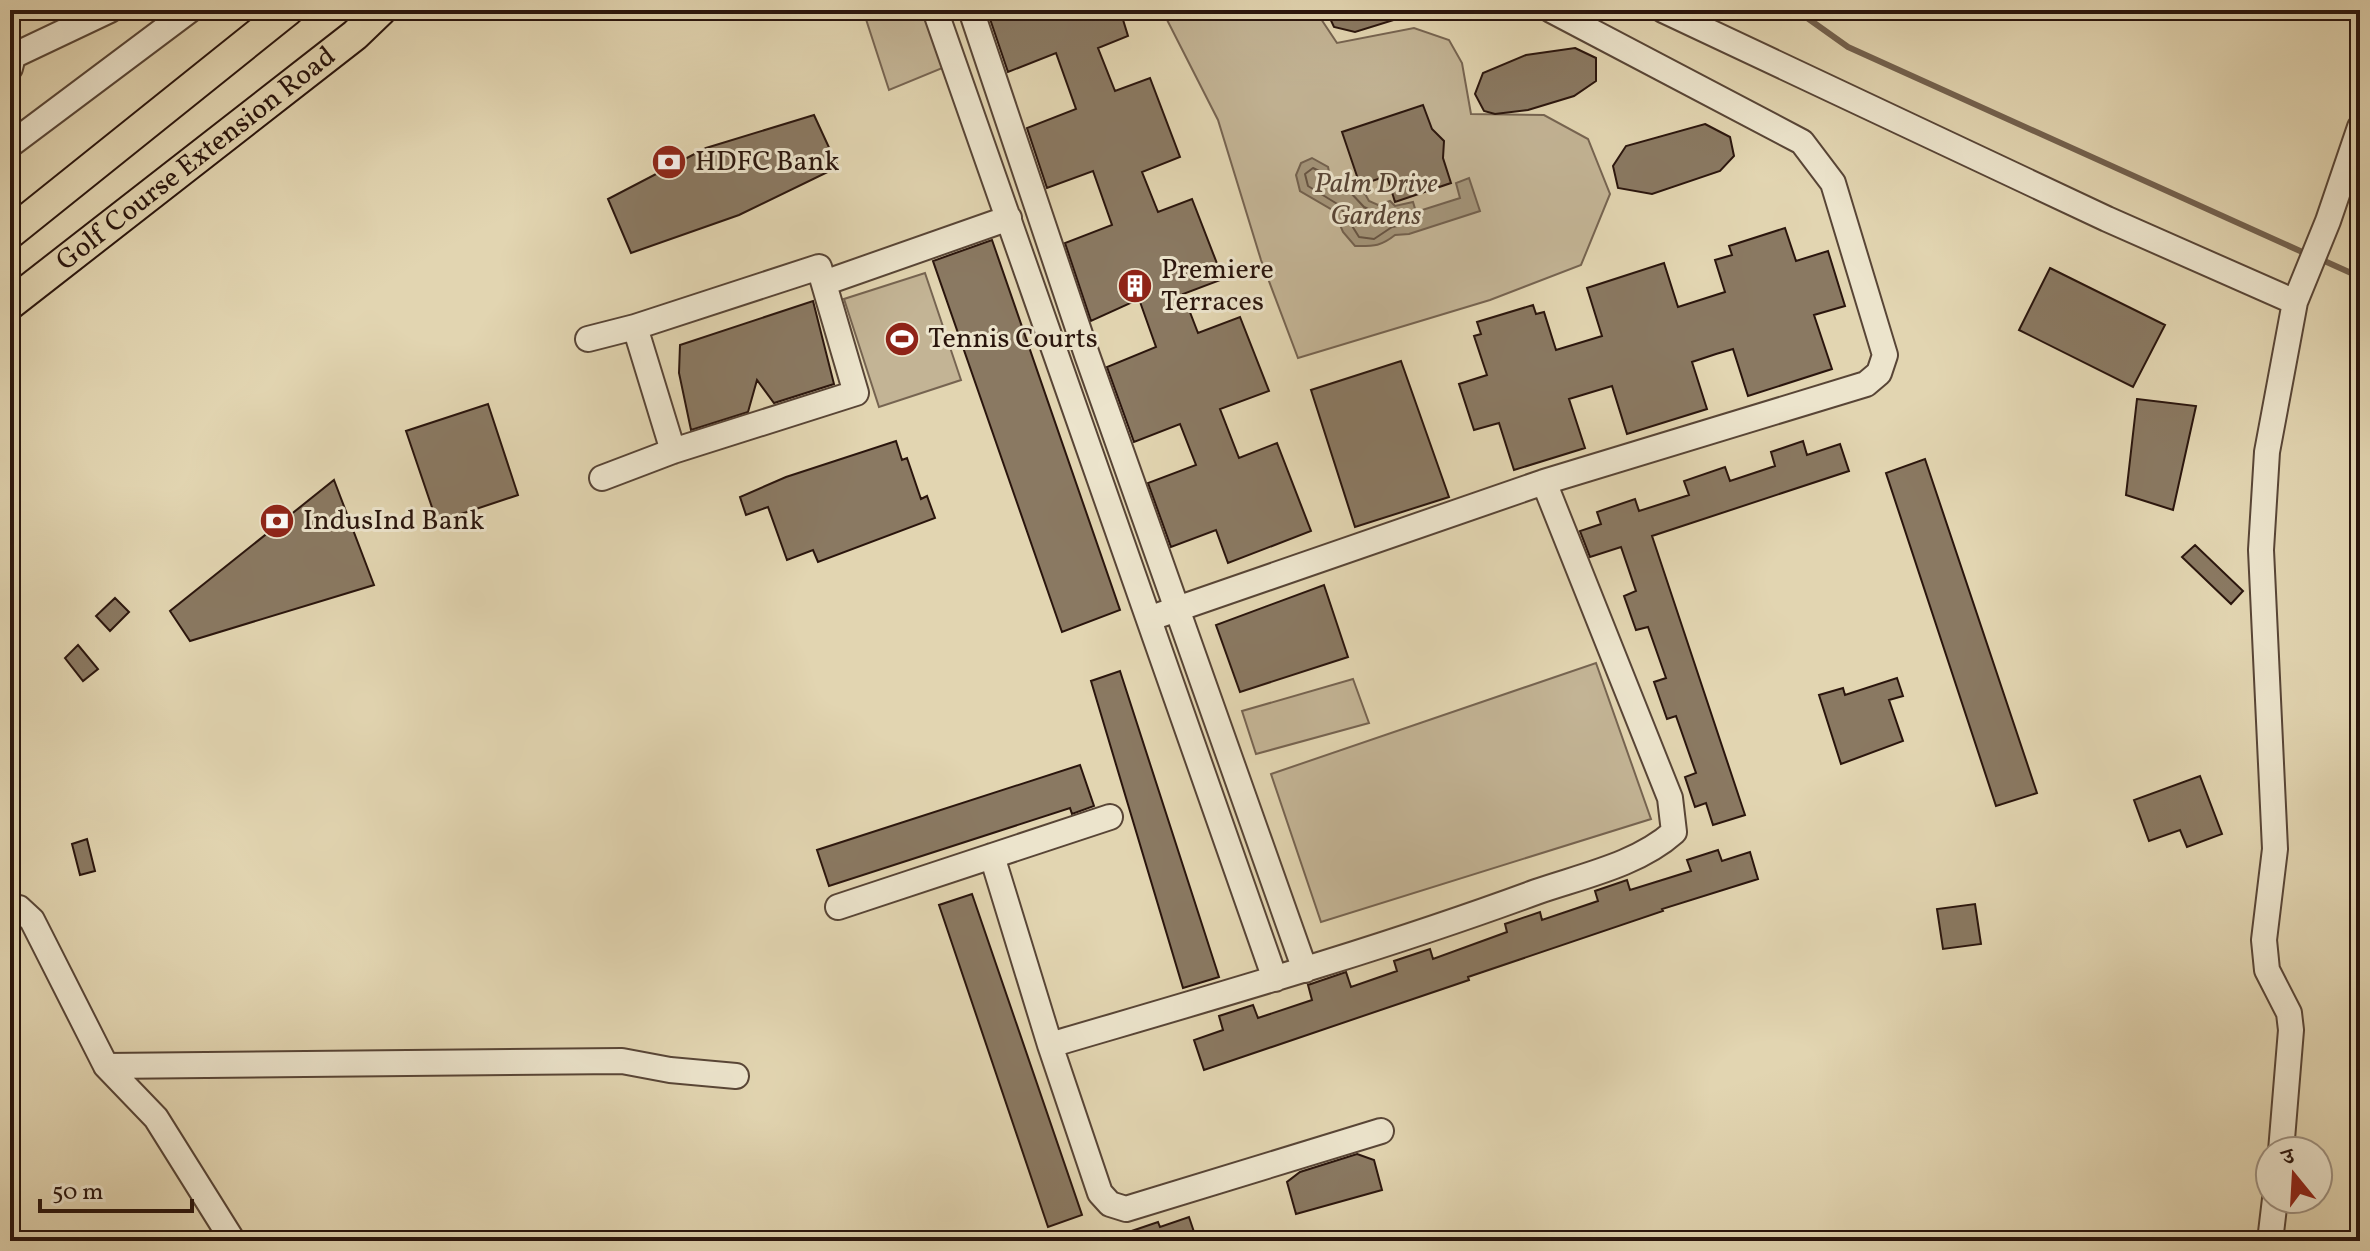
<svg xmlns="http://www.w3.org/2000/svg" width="2370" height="1251" font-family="Vollkorn,'Noto Serif Devanagari',serif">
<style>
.green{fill:#c3b495;stroke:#766451;stroke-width:2}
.water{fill:#a39479;stroke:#73614e;stroke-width:2}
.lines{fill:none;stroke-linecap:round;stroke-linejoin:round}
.shore{stroke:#665443;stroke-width:2}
.stream{stroke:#73614e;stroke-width:6}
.building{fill:#8a7962;stroke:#2a150d;stroke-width:2}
.minor-casing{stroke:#584536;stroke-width:28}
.major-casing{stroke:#2a150d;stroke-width:34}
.minor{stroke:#ece4cc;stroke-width:24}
.major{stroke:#e2d5b1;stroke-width:30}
.labels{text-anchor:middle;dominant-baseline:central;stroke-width:6;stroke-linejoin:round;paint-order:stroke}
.street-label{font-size:28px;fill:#2a150d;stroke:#ece4cc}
.poi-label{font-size:28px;fill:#2a150d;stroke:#ece4cc;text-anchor:start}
.park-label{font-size:28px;font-style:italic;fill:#584536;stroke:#ece4cc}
</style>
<rect width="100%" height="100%" fill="#e2d5b1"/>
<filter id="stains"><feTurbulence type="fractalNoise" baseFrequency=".0025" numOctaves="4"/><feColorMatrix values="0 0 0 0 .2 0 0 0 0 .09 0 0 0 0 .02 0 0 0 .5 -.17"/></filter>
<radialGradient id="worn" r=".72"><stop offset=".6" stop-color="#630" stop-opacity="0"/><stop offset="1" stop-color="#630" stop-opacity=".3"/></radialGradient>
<!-- green -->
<path class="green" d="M863,10h75l19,52 -68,28z
M1162,10h153l22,33 77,-15 35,12 13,23 9,51 73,1 44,24 22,55 -29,71 -91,35 -192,58 -37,-98 -43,-140z
M925,273l36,107 -82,27 -35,-108z
M1596,663l55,156 -330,103 -50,-148z
M1353,679l16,44 -113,31 -14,-43z"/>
<!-- water -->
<path class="water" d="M1312,158l16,9 3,14c17,1 31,4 38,20l9,4 12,-4 5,5 18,-4 3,10 44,-14 -4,-15 13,-5 11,33 -71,23 -14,1c-15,12 -22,11 -40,11l-12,-14 -9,-21 -34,-20 -4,-16 5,-12z"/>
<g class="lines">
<!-- shore -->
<path class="shore" d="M1313,168l8,4 7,16 22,4 14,15 11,5h32l6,11 -21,4 -18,12 -15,-2 -20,-32 -31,-19 -3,-12z"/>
<!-- stream -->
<path class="stream" d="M1796,10l52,37 461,208
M2320,259l40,18"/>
</g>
<!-- building -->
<path class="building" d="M987,10h133l8,26 -30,12 17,43 35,-13 30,79 -38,15 16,40 34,-13 31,80 -40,15 15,39 42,-16 29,74 -49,18 19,49 38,-15 34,88 -83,32 -12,-33 -45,17 -23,-64 48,-18 -16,-41 -46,18 -27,-75 49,-20 -17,-48 -48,22 -26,-78 47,-18 -19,-54 -46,17 -20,-60 49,-19 -20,-56 -48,19z
M1326,10h87v4l-58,18 -21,-5z
M1575,48l21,10v23l-22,15 -46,14 -33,4 -11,-3 -9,-17 8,-21 43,-18z
M1423,105l9,24 12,12 -1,17 8,25 -56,19 -8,-26 -27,9 -18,-53z
M814,115l24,52 -99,48 -108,38 -23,-54 98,-51z
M1705,124l25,13 4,19 -14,15 -68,23 -34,-6 -5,-22 13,-20z
M1785,228l11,33 32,-10 17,55 -31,9 18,54 -84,27 -15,-47 -17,5 -24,8 15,47 -80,25 -15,-48 -43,13 16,49 -71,22 -15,-47 -25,7 -15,-46 28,-9 -13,-39 7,-2 -4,-12 56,-17 3,9 8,-2 12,38 46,-14 -15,-48 77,-25 14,44 47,-15 -10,-32 17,-5 -3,-9z
M992,240l128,370 -58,22 -129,-371z
M2050,268l115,57 -32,62 -114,-57z
M813,301l21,83 -60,19 -17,-23 -9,32 -57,18 -12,-57 1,-28z
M1401,361l48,136 -94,30 -44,-137z
M2137,399l59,7 -23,104 -47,-15z
M488,404l30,91 -81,27 -31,-91z
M896,441l6,19 5,-2 14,41 6,-3 8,22 -117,44 -5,-12 -26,10 -19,-53 -22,8 -6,-18 46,-20z
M1803,441l4,14 33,-11 9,27 -197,65 93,279 -32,10 -7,-22 -11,4 -10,-30 11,-4 -20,-57 -9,3 -13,-37 12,-4 -18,-51 -12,3 -12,-34 12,-5 -15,-44 -31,10 -10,-26 21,-7 -4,-12 38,-13 4,12 50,-16 -5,-14 41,-14 5,14 45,-15 -4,-14z
M1925,459l112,334 -41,13 -110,-333z
M334,480l40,105 -184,56 -20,-30z
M2195,545l48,46 -12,13 -49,-47z
M1324,585l24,72 -108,35 -24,-67z
M115,598l14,14 -19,19 -14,-15z
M78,645l20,24 -15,12 -18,-23z
M1120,671l99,306 -36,11 -92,-307z
M1897,678l6,18 -14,4 14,41 -62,23 -22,-69 24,-7 2,7z
M1080,765l14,41 -22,8 -2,-6 -241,78 -12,-36z
M2200,776l22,58 -35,13 -7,-17 -31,11 -15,-41z
M87,839l8,32 -15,4 -8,-31z
M1718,850l4,11 28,-9 8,27 -96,30 1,2 -195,66 1,3 -265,90 -10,-30 29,-10 -4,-14 34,-11 5,13 54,-18 -4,-15 38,-13 5,15 46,-16 -3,-10 36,-12 3,10 74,-27 -2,-8 35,-12 2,8 56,-19 -3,-10 32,-11 3,10 61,-19 -4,-11z
M972,894l110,321 -34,12 -109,-322z
M1975,904l6,40 -38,5 -6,-40z
M1357,1154l17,6 8,30 -86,24 -9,-32 13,-10z
M1189,1217l8,24h-85l-1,-3 47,-16 2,5z"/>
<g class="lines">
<!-- minor casing -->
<g class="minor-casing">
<path id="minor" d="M935,10l340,969
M971,10l116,345 218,615
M1663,10l444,209 188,83
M10,68l3,-12 97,-46
M10,145l180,-135
M824,283l185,-65
M588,339l47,-12
M602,478l71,-27 183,-58 -37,-126 -184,60 38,124
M1151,618l393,-136 322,-98 13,-11 6,-18 -52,-172 -31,-41 -251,-132
M992,856l58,189 50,148 10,11 16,5 255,-78
M838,907l272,-90
M10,908h9l13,12 74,146 50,52 77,123
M1050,1045c163,-48 326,-94 486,-153 46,-16 101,-27 138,-60l-4,-34 -126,-316
M106,1066l516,-5 48,9 66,6
M2281,1151l10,-121 -2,-17 -22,-43 -3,-30 11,-91 -14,-299 6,-98 28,-150 33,-81 32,-94
M2270,1241l5,-42"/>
</g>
<!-- major casing -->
<g class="major-casing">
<g id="major">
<path d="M10,233l278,-223"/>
<path id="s1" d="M10,304l345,-269 26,-25"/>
</g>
</g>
<!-- minor -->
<use href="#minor" class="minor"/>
<!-- major -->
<use href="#major" class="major"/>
</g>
<!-- icons -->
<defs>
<g id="bank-disc" transform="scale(1.8)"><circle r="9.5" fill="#8f2418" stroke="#ece4cc"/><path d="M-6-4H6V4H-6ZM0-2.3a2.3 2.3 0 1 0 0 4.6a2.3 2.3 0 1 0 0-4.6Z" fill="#fff"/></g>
<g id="building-disc" transform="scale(1.8)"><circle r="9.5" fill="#8f2418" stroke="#ece4cc"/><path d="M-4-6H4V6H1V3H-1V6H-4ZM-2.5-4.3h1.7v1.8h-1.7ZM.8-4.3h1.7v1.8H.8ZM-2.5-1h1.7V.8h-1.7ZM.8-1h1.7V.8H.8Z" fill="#fff"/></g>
<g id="stadium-disc" transform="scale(1.8)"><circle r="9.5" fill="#8f2418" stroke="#ece4cc"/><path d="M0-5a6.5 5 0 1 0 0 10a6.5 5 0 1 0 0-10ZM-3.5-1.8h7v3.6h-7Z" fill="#fff"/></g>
</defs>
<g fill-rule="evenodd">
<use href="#bank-disc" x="669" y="162"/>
<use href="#building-disc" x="1135" y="286"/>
<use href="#stadium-disc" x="902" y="339"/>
<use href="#bank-disc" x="277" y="521"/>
</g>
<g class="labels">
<!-- street labels -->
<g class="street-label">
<text stroke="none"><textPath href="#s1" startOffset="236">Golf Course Extension Road</textPath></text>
</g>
<!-- poi labels -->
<g class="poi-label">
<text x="695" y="162">HDFC Bank</text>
<text x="1161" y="270">Premiere<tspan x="1161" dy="32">Terraces</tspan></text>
<text x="928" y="339">Tennis Courts</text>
<text x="303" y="521">IndusInd Bank</text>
</g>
<!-- park labels -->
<g class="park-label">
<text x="1376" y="184">Palm Drive<tspan x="1376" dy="32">Gardens</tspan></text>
</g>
</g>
<!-- margin -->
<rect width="2370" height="1251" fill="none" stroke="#e2d5b1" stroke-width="40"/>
<rect x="12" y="12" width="2346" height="1227" fill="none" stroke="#2a150d" stroke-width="4"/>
<rect x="20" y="20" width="2330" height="1211" fill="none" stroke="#2a150d" stroke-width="2"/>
<!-- north arrow -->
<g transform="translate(2294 1175) rotate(342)"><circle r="38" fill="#ece4cc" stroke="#9e9180" stroke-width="2"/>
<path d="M0-6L14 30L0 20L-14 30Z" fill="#8f2418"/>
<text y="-12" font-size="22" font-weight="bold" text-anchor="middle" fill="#2a150d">उ</text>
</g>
<!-- scale -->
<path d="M40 1199v12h152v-12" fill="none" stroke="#2a150d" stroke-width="4"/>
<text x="52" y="1199" font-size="24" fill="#2a150d" stroke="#ece4cc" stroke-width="6" paint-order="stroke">50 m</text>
<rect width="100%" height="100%" filter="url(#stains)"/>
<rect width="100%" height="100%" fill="url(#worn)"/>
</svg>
